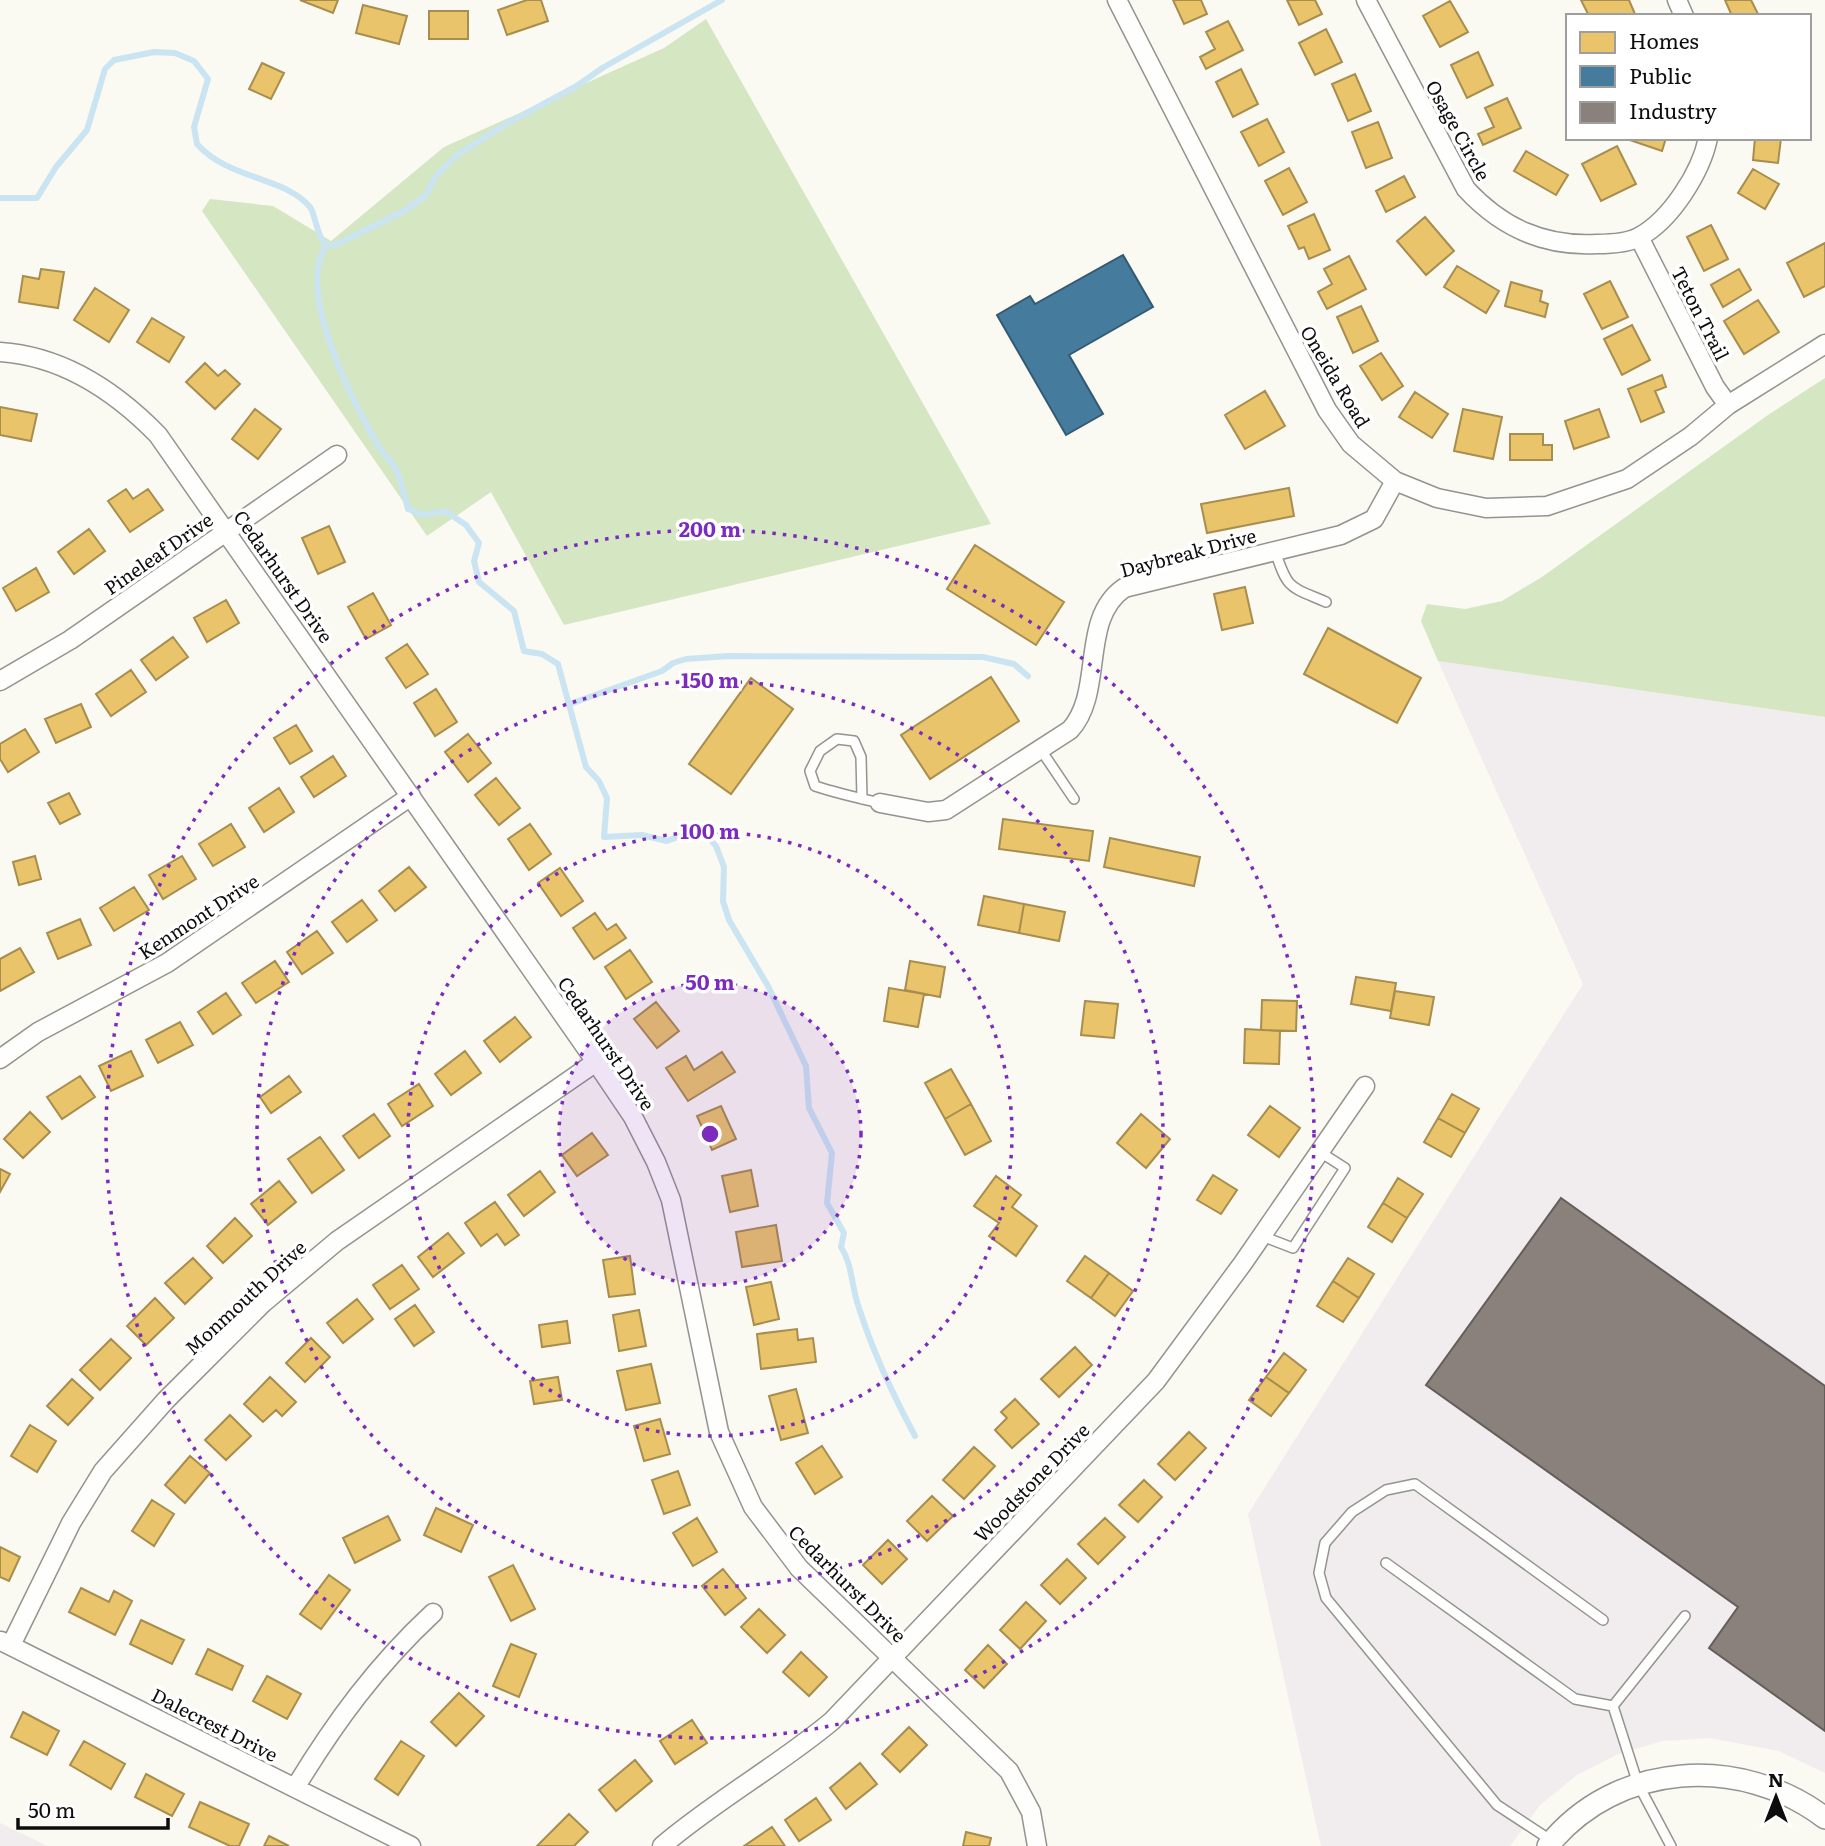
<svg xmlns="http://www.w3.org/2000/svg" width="1825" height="1846" font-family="Literata,serif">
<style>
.industrial{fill:#f1ecee}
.forest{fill:#d4e6c2}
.homes{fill:#e9c46a;stroke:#a78d4e;stroke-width:2}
.public{fill:#457b9d;stroke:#345a72;stroke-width:2}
.industry{fill:#8a817c;stroke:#645e5b;stroke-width:2}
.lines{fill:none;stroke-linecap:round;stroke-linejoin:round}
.stream{stroke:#cae4f2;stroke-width:6}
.service-casing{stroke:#949390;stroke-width:12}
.minor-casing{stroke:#949390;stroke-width:21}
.tertiary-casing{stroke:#949390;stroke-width:24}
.service{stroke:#fefefd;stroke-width:9}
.minor{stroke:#fefefd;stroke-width:18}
.tertiary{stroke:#fefefd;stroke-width:21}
.ring{fill:none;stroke:#7b2cbf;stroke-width:3.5;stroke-dasharray:3.5 7}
.labels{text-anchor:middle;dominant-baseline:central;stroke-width:7;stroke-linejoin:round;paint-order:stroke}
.street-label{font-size:19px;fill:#0d0d0d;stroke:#fff}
.centre{fill:#7b2cbf;stroke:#fff;stroke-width:3.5}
.ring-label{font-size:21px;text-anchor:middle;font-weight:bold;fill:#7b2cbf;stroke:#fff;stroke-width:7;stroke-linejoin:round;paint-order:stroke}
</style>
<rect width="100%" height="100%" fill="#faf9f2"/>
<!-- industrial -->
<path class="industrial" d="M1438,661l387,56v1056l-46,-22 -69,-13 -47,3 -45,13 -41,21 -37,30 -30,41h-189l-73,-332 335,-530z
M0,1823l47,23h-47z"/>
<!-- forest -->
<path class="forest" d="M706,19l285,505 -427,101 -73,-133 -64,44 -225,-325 8,-12 63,7 58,35 113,-94 220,-99z
M1825,378v339l-387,-56 -17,-40 6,-17 38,5 37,-8 40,-24 226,-162z"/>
<!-- homes -->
<path class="homes" d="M300,0h38l-5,13z
M527,0h14l7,21 -41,14 -9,-25z
M1173,0h28l6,14 -23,10z
M1287,0h28l7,14 -23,11z
M1581,0h48l6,14 -46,2z
M1725,0h26l8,16h-27z
M1450,1l18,31 -28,15 -17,-31z
M363,5l44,11 -8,28 -43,-11z
M429,11h39v28h-39z
M1228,21l15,29 -37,19 -6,-12 15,-8 -9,-17z
M1326,29l16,33 -27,13 -16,-32z
M1478,52l15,33 -26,13 -16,-33z
M262,63l22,10 -13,26 -22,-10z
M1241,69l17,35 -25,13 -17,-35z
M1355,74l16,37 -23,10 -16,-37z
M1507,98l14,30 -38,17 -5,-11 16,-7 -9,-19z
M1267,119l17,33 -25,14 -18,-34z
M1378,122l14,36 -26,10 -14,-36z
M1624,138h42l-4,13z
M1755,138h26l-3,25 -25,-3z
M1617,146l19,38 -35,17 -19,-37z
M1526,151l42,24 -12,20 -42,-24z
M1289,168l18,34 -24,13 -18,-34z
M1753,169l26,15 -14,25 -27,-16z
M1404,176l11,21 -29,15 -10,-21z
M1314,214l16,36 -21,9 -5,-12 -5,2 -11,-23z
M1425,217l29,34 -28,24 -29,-34z
M1711,225l17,34 -24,12 -17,-34z
M1825,243v43l-21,11 -17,-34z
M1349,256l17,33 -39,20 -9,-17 14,-8 -8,-15z
M1457,266l42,25 -13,22 -42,-26z
M41,269l23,3 -6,36 -39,-6 4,-26 16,3z
M1739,269l12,21 -28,17 -12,-22z
M1610,281l18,36 -26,12 -18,-35z
M1511,282l31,9 -2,10 8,3 -3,13 -40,-11z
M95,288l34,22 -20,32 -35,-22z
M1758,300l21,32 -35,22 -20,-33z
M1361,306l17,35 -25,12 -16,-36z
M152,318l32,19 -15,25 -32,-20z
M1632,325l18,35 -28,15 -18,-36z
M1381,353l22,33 -21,14 -22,-34z
M205,363l13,13 7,-6 15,14 -25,25 -29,-27z
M1662,375l4,12 -11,4 9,21 -23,10 -13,-33z
M1265,391l20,35 -40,23 -20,-34z
M1415,392l33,22 -16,24 -33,-21z
M0,407l37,7 -6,27 -31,-6z
M255,409l26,20 -23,30 -26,-20z
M1463,409l39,8 -9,42 -39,-8z
M1599,409l10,28 -35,12 -9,-28z
M1510,434h33v11h9v15h-42z
M1289,488l5,28 -87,17 -6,-29z
M126,489l7,10 15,-10 15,21 -33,22 -22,-31z
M329,526l16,36 -27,12 -16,-36z
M89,529l16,22 -31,23 -16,-22z
M975,545l89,57 -28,43 -89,-56z
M36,568l13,24 -33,19 -13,-23z
M1245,587l8,36 -31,7 -8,-36z
M373,593l18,32 -25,14 -18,-32z
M226,600l13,23 -32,19 -13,-24z
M1328,628l93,50 -24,45 -93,-49z
M173,637l15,20 -32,23 -15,-20z
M407,644l21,30 -22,14 -20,-30z
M131,670l15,22 -35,24 -15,-22z
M991,677l28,44 -89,58 -29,-44z
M751,678l42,31 -62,85 -42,-30z
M436,689l21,33 -22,14 -21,-33z
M81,704l10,23 -35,16 -11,-24z
M296,725l16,26 -22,13 -16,-26z
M25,729l14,23 -31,20 -8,-13v-15z
M468,734l23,29 -23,19 -23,-30z
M333,756l13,20 -32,21 -13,-20z
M496,778l24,30 -21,17 -24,-30z
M279,788l15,24 -30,20 -15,-24z
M69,793l11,21 -20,10 -12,-21z
M1003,819l90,12 -4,30 -90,-12z
M231,824l14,23 -32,19 -14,-22z
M530,824l21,30 -22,16 -21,-31z
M1110,838l90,19 -6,29 -90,-19z
M35,856l6,23 -22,6 -6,-23z
M182,856l14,23 -33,20 -14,-24z
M409,867l17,20 -31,24 -16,-20z
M560,868l23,33 -22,15 -23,-33z
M134,887l15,23 -35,21 -14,-23z
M984,896l40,8 -5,29 -41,-8z
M362,900l15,20 -30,22 -15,-20z
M1024,904l41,8 -6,29 -40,-8z
M595,913l12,17 9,-6 10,14 -32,21 -21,-31z
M80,919l11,26 -33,14 -11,-26z
M317,931l16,22 -31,21 -15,-22z
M20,948l14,24 -34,19v-32z
M630,950l22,32 -26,17 -21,-32z
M275,961l14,21 -33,21 -14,-20z
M910,961l35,6 -5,30 -35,-7z
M1356,977l40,6 -5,28 -40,-7z
M889,988l35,6 -6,33 -34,-6z
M1395,991l39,6 -5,28 -39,-7z
M226,993l15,22 -28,19 -15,-22z
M1262,1000l35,1 -1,30 -35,-1z
M1085,1001l33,3 -4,34 -33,-3z
M656,1002l23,29 -22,17 -23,-29z
M515,1017l16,20 -31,25 -16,-21z
M180,1022l13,23 -35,18 -12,-23z
M1245,1029l35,2 -1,33 -35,-1z
M131,1051l12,25 -32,15 -12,-25z
M465,1051l16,22 -30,22 -16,-21z
M722,1052l13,20 -47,29 -22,-33 20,-12 8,14z
M951,1069l20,35 -26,15 -20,-36z
M80,1076l15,21 -33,22 -15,-22z
M289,1076l12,16 -30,21 -11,-16z
M419,1084l14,22 -31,20 -14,-22z
M1452,1094l27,15 -14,24 -27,-15z
M971,1104l20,37 -26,14 -20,-36z
M721,1106l15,33 -24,11 -15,-34z
M1270,1106l30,22 -21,29 -31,-22z
M30,1112l20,20 -27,26 -19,-19z
M374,1114l16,22 -31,22 -16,-22z
M1141,1114l29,25 -24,29 -29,-25z
M1438,1118l27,15 -14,24 -27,-15z
M592,1133l16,22 -31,21 -15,-21z
M320,1137l24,33 -32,23 -24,-34z
M0,1169l10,5 -10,18z
M751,1170l7,36 -28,6 -8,-36z
M540,1171l15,21 -31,24 -16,-21z
M1213,1175l24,15 -16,24 -24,-14z
M996,1176l25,19 -9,12 25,19 -21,30 -27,-20 10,-13 -25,-17z
M1398,1178l25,16 -16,24 -24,-15z
M279,1181l17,21 -28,23 -17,-21z
M495,1202l24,33 -14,10 -8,-11 -16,12 -16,-23z
M1383,1203l24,15 -15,24 -24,-15z
M235,1218l17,18 -29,27 -16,-17z
M776,1225l6,36 -40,6 -6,-35z
M448,1233l16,20 -31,24 -15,-20z
M630,1256l5,38 -26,3 -6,-37z
M1085,1256l24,17 -18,25 -24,-17z
M193,1258l19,20 -27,26 -20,-21z
M1348,1258l26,16 -15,24 -26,-17z
M402,1265l17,24 -29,20 -17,-24z
M1109,1273l24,18 -18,25 -24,-18z
M1333,1281l26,17 -16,24 -26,-16z
M771,1282l8,37 -25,6 -8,-38z
M155,1298l19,20 -28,27 -19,-19z
M357,1299l16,20 -30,24 -16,-20z
M415,1305l19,27 -20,14 -19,-27z
M639,1310l7,36 -27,5 -6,-36z
M567,1321l3,22 -28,4 -3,-22z
M797,1329l1,11 15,-2 3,24 -55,7 -4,-35z
M311,1338l19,19 -25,25 -19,-19z
M111,1339l20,19 -31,32 -20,-20z
M1075,1347l17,18 -33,32 -18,-18z
M1284,1353l22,17 -17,23 -23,-16z
M651,1364l9,39 -34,7 -9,-39z
M270,1377l26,25 -14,14 -6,-6 -13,12 -19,-18z
M558,1377l4,23 -28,4 -4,-23z
M1266,1377l23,16 -18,23 -22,-16z
M72,1379l21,19 -25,27 -21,-19z
M796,1389l12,44 -27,7 -12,-44z
M1015,1399l24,25 -27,24 -17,-18 12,-12 -6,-6z
M230,1415l21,21 -25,24 -21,-20z
M660,1419l10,35 -26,7 -10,-35z
M30,1425l26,16 -19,31 -26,-16z
M1189,1432l17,16 -31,32 -17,-16z
M822,1446l20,31 -27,17 -19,-31z
M974,1447l21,19 -31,33 -21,-19z
M190,1456l20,17 -25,30 -20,-18z
M678,1471l12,34 -26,9 -12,-34z
M1144,1480l18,17 -24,25 -19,-17z
M932,1496l21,20 -26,25 -20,-20z
M152,1500l22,14 -20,32 -22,-15z
M436,1508l37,17 -12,27 -37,-17z
M388,1516l12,24 -45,23 -12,-25z
M697,1518l20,34 -24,14 -20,-33z
M1105,1518l20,19 -27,27 -20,-20z
M888,1540l19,19 -25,25 -19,-19z
M0,1547l20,10 -11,24 -9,-4z
M1067,1559l19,19 -26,26 -19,-19z
M513,1565l22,44 -24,12 -22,-44z
M723,1569l23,29 -21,17 -23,-29z
M329,1575l21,15 -29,39 -21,-15z
M81,1588l28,14 5,-11 18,10 -17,34 -46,-23z
M1026,1602l20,19 -26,28 -20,-19z
M759,1609l26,26 -18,18 -26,-26z
M141,1620l43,20 -12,24 -42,-20z
M511,1644l25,10 -17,43 -26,-11z
M988,1645l19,19 -23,24 -19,-18z
M208,1649l35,17 -11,24 -36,-16z
M801,1652l26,25 -18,19 -26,-24z
M267,1676l34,18 -14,25 -34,-18z
M459,1693l25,23 -28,30 -25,-24z
M23,1712l36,19 -12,24 -36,-18z
M692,1720l15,23 -32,21 -15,-23z
M909,1727l18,18 -27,27 -18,-18z
M84,1741l41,23 -14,25 -41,-24z
M401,1741l23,15 -26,39 -23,-16z
M635,1760l17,21 -36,30 -17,-21z
M860,1763l17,21 -31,25 -16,-21z
M146,1774l38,20 -12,22 -37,-19z
M816,1798l15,22 -32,21 -14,-21z
M200,1802l49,22 -10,22h-9l-41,-19z
M569,1814l19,18 -14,14h-37z
M772,1827l13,19h-41z
M966,1832l25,6 -2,8h-26z
M269,1836l20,10h-25z"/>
<!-- public -->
<path class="public" d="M1123,255l30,52 -84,48 34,59 -37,21 -69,-120 33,-19 5,8z"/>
<!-- industry -->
<path class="industry" d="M1561,1198l264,188v345l-116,-83 29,-41 -312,-222z"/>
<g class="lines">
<!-- stream -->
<path class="stream" d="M722,0l-118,67 -29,20 -69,37 -49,31 -21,21 -11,20 -19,14 -69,34 -11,2c-31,45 28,158 53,201 4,7 12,13 16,21 7,12 9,28 13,41l16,6 21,-4 21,14 13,18 -5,18 5,21 35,29 10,40 18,3 16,10 28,103 13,14 8,17 -3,39 38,-2 25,6 26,-10 13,4 10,11 8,21 -1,34 6,19 39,66 38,80 3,42 23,45 -5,50 17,30 -3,14c12,19 10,39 18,61 14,44 34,87 56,128
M0,198h37l19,-31 31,-37 18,-61 9,-9 40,-8 21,1 19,8 14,18 -14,48 3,17c32,36 87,32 113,63 5,6 6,27 16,39
M570,704l92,-33 11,-8 13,-4 42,-3 255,1 31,7 14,12"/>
<!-- service casing -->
<g class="service-casing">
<path id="service" d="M1275,551c13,39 14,35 51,51
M1041,750l33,49
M862,799l-1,-42 -7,-16 -17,-2 -17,12 -10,20 5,15c21,7 43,12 65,17
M1262,1236l31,12 52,-80 -25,-16
M1386,1563l189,136 38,7 25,78 33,62
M1613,1706l72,-90
M1552,1841l-55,-36 -171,-207 -7,-25 6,-30 27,-31 34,-22 29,-6 188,136"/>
</g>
<!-- minor casing -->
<g class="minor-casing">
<path id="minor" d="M1117,0l210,410 24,34 44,37 42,17 49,10 61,-2 80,-27 64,-43 37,-31 97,-61
M1366,0l100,189c36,39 78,58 131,55 13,0 31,-1 42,-7 32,-17 62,-65 69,-99
M1677,0l7,16
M1639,237l76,150 13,18
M0,352c62,4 116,40 158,83l438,627 37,55 23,45 15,38 48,232 34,75 46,61 210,203 22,41 6,34
M0,681l70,-41 267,-185
M880,803l48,9 18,-2 124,-80c35,-38 9,-111 54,-142l217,-53 33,-16 21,-38
M0,1059l38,-27 129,-69 244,-167
M1,1641l410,205
M11,1645l60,-122 32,-52 63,-71 97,-97 74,-62 259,-179
M295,1788c40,-66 82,-123 138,-175
M662,1846c54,-46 116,-80 170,-125l324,-340 87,-118 122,-177"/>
</g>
<!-- tertiary casing -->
<g class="tertiary-casing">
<path id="tertiary" d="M1548,1846c68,-85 193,-92 277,-28"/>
</g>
<!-- service -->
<use href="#service" class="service"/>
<!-- minor -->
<use href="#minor" class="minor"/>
<!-- tertiary -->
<use href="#tertiary" class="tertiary"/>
</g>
<!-- distance rings -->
<circle cx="710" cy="1134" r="151" fill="#7b2cbf" fill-opacity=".12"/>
<g class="ring">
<circle cx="710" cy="1134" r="151"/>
<circle cx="710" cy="1134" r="302"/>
<circle cx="710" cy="1134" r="453"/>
<circle cx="710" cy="1134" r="604"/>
</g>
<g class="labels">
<!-- street labels -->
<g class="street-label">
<text transform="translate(1459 130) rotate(61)">Osage Circle</text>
<text transform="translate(1701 313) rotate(63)">Teton Trail</text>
<text transform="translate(1336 376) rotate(59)">Oneida Road</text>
<text transform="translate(1188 552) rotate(-15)">Daybreak Drive</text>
<text transform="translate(158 553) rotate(-35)">Pineleaf Drive</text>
<text transform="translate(284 576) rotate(55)">Cedarhurst Drive</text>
<text transform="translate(198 916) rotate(-33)">Kenmont Drive</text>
<text transform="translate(607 1043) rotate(56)">Cedarhurst Drive</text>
<text transform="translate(245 1297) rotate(-43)">Monmouth Drive</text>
<text transform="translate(1031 1482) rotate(-46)">Woodstone Drive</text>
<text transform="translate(848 1583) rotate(45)">Cedarhurst Drive</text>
<text transform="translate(215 1724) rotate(27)">Dalecrest Drive</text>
</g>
</g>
<circle cx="710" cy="1134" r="10" class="centre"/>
<g class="ring-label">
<text x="710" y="537">200 m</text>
<text x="710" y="688">150 m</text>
<text x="710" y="839">100 m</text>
<text x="710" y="990">50 m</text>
</g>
<!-- legend -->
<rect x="1566" y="14" width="245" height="126" fill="#ffffff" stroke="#9e9e9e" stroke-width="2"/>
<rect x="1580" y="32" width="35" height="21" fill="#e9c46a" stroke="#9e9e9e" stroke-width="2"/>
<text x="1629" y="49" font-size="21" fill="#0d0d0d">Homes</text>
<rect x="1580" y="66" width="35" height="21" fill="#457b9d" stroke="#9e9e9e" stroke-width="2"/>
<text x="1629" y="84" font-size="21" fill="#0d0d0d">Public</text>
<rect x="1580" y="102" width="35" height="21" fill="#8a817c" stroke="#9e9e9e" stroke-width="2"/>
<text x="1629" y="119" font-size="21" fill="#0d0d0d">Industry</text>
<!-- north arrow -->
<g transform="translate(1776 1797)" stroke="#ffffff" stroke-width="5" paint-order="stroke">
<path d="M0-5L12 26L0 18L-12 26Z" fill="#0d0d0d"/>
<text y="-10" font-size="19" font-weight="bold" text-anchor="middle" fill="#0d0d0d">N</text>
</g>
<!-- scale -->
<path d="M18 1818v10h150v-10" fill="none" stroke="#0d0d0d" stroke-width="3.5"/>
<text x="28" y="1818" font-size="21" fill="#0d0d0d" stroke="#ffffff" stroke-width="5" paint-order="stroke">50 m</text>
</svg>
